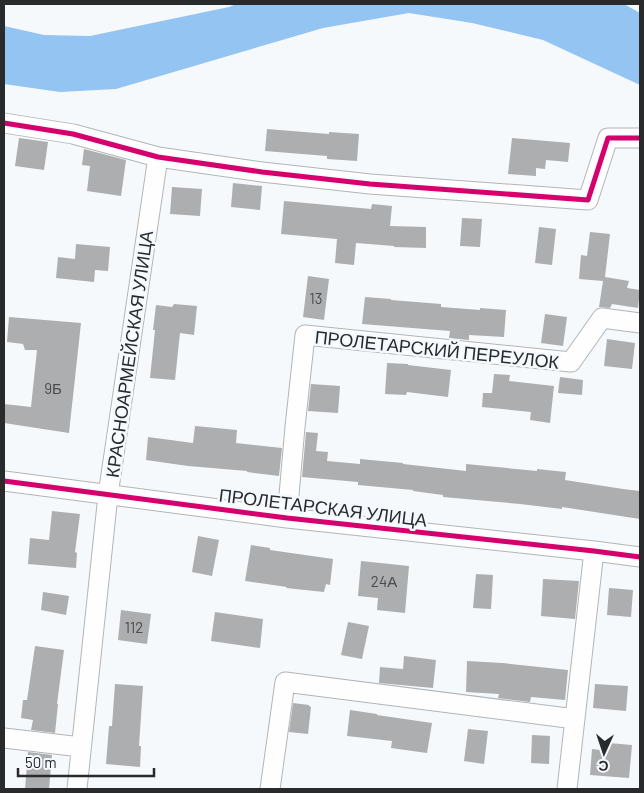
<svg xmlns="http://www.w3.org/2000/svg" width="644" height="793" font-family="Barlow,sans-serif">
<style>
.water{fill:#93c4f2}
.building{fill:#acaeb0}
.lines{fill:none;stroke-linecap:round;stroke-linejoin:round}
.minor-casing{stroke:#b2b5b7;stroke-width:21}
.minor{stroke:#fefeff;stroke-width:19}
.cycleway-casing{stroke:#f4f9fe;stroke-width:8}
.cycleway{stroke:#d6006c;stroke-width:5}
.labels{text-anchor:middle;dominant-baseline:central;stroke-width:5;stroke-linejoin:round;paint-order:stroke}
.number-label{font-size:15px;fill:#494b4d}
.street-label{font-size:18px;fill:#282a2c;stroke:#f4f9fe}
</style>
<rect width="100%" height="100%" fill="#f6f9fc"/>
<!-- water -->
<path class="water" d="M236,4h388l16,9v72l-97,-45 -71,-17 -63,-10 -86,15 -207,61 -56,3 -56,-8v-58l40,9 46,1 139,-29z"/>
<!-- building -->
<path class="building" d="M267,129l62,5v-2l30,2 -2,27 -30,-2v-3l-62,-5z
M19,138l29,4 -4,28 -29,-4z
M512,138l58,5 -2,19 -22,-2 -1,9 -9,-1v8l-28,-2z
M84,149l42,11 -5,36 -34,-5 3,-25 -8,-1z
M233,183l29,3 -2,24 -29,-3z
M172,187l30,2 -2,27 -30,-2z
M284,201l87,8 1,-5 20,2 -2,20 36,1v21l-32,-1v-1l-38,-3 -2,22 -19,-2 2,-24 -56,-5z
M462,218l20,1 -2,28 -20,-1z
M539,227l17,2 -4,36 -17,-2z
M590,232l20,2 -5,43 24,4 -2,7 13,2 -2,18 -26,-4 -2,4 -11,-1 4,-26 -24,-2 2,-24 6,1z
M76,244l34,3 -2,24 -13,-1 -1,12 -38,-4 2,-21 17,2z
M308,276l21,3 -5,41 -21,-3z
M365,297l26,2v1l50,4v3l39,3v-2l26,2 -2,27 -35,-2v5l-20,-2 1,-7 -88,-7z
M174,304l23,2 -3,29 -14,-2 -5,47 -25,-2 5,-48h-2l3,-25 16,2z
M545,314l22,3 -4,29 -22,-3z
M9,317l72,6 -12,110 -65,-10v-19l27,3 6,-57h-12l-2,-6 -16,-2z
M607,339l28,4 -3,26 -28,-3z
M387,363l21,1v1l43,5 -3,27 -41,-5 -1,3 -21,-1z
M494,374l16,1 -1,6 45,5 -4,37 -20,-3 1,-8 -49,-5 1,-14h9z
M560,377l23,3 -1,15 -24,-2z
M311,384l29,2 -2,27 -30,-2z
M195,426l42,4 -1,13 46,5 -3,28 -32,-4v-1l-59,-5 -42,-6 2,-23 45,6z
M306,432l12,1 -2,18 12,1 -1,9 33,3v-5l43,4v1l63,7v-7l71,7v-2l29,3 -1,8 58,9 17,2v28l-78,-12v2l-42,-5 -77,-7v-2l-30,-4v-1l-55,-5v-3l-56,-5z
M52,511l28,3 -5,38 2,1 -1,15 -48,-4 2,-26 19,2z
M198,536l21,4 -7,36 -20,-4z
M251,545l19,3v2l63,9 -3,26 -4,-1 -2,8 -38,-4 1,-1 -42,-6z
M361,561l48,5 -4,47 -28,-3 1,-12 -20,-2z
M476,574l17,1 -2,34 -18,-1z
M543,579l36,2 -4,38 -34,-3z
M609,588l24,2 -2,27 -24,-2z
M43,592l26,4 -3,19 -25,-5z
M121,610l30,4 -4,30 -29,-4z
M215,612l48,7 -3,29 -49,-7z
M348,622l21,4 -7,33 -21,-4z
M35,646l29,4 -7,54h1l-3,29 -24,-3 2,-10 -12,-2 2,-18h4z
M404,656l32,4 -3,28 -54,-5 1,-16 23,2z
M467,661l35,2 66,7 -3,30 -34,-3 -1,5 -32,-4 1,-4 -33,-2z
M115,684l28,2 -4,60h2l-1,21 -34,-3 3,-38h3z
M595,684l33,2 -2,25 -33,-3z
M293,703l16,2v1l2,1 -3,27 -19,-2z
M350,710l27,4v1l55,8 -5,30 -36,-5 1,-7 -45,-5z
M468,729l20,2 -4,33 -20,-3z
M532,735l18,1 -1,28 -18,-1z
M609,743l23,2 -3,33 -39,-3 2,-26 16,2z
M28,752l24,3 -3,34h-24z"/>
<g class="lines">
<!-- minor casing -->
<g class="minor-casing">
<path id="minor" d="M4,123l69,11 85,23 104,15 108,12 218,16 20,-62h32
M4,481l283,37 307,33 46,6
M287,518l8,-91 10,-92 266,27 31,-44 38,5
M4,738l77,9
M77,789l31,-294 50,-338
M270,789l15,-107 290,37
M567,789l27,-238"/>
</g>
<!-- minor -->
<use href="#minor" class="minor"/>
<!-- cycleway casing -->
<g class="cycleway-casing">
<path id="cycleway" d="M4,123l69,11 85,23 104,15 108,12 218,16 20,-62h32
M4,481l283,37 307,33 46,6"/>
</g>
<!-- cycleway -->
<use href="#cycleway" class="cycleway"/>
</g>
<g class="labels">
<!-- number labels -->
<g class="number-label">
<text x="316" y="298">13</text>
<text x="53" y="388">9Б</text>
<text x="384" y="581">24А</text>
<text x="134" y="627">112</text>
</g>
<!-- street labels -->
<g class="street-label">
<text transform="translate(437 349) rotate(6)">ПРОЛЕТАРСКИЙ ПЕРЕУЛОК</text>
<text transform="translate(129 354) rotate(-82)">КРАСНОАРМЕЙСКАЯ УЛИЦА</text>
<text transform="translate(323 507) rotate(7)">ПРОЛЕТАРСКАЯ УЛИЦА</text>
</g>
</g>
<!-- border -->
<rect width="644" height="793" fill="none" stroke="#282a2c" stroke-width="10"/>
<!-- north arrow -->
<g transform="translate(604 753) rotate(183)" stroke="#f4f9fe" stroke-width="4" paint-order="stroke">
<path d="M0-4L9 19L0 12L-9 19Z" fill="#282a2c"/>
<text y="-8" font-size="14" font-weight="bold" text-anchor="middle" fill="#282a2c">С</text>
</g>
<!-- scale -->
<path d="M18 768v8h136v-8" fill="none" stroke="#282a2c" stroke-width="2.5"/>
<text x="25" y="768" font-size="15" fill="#282a2c" stroke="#f4f9fe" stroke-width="4" paint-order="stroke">50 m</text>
</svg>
